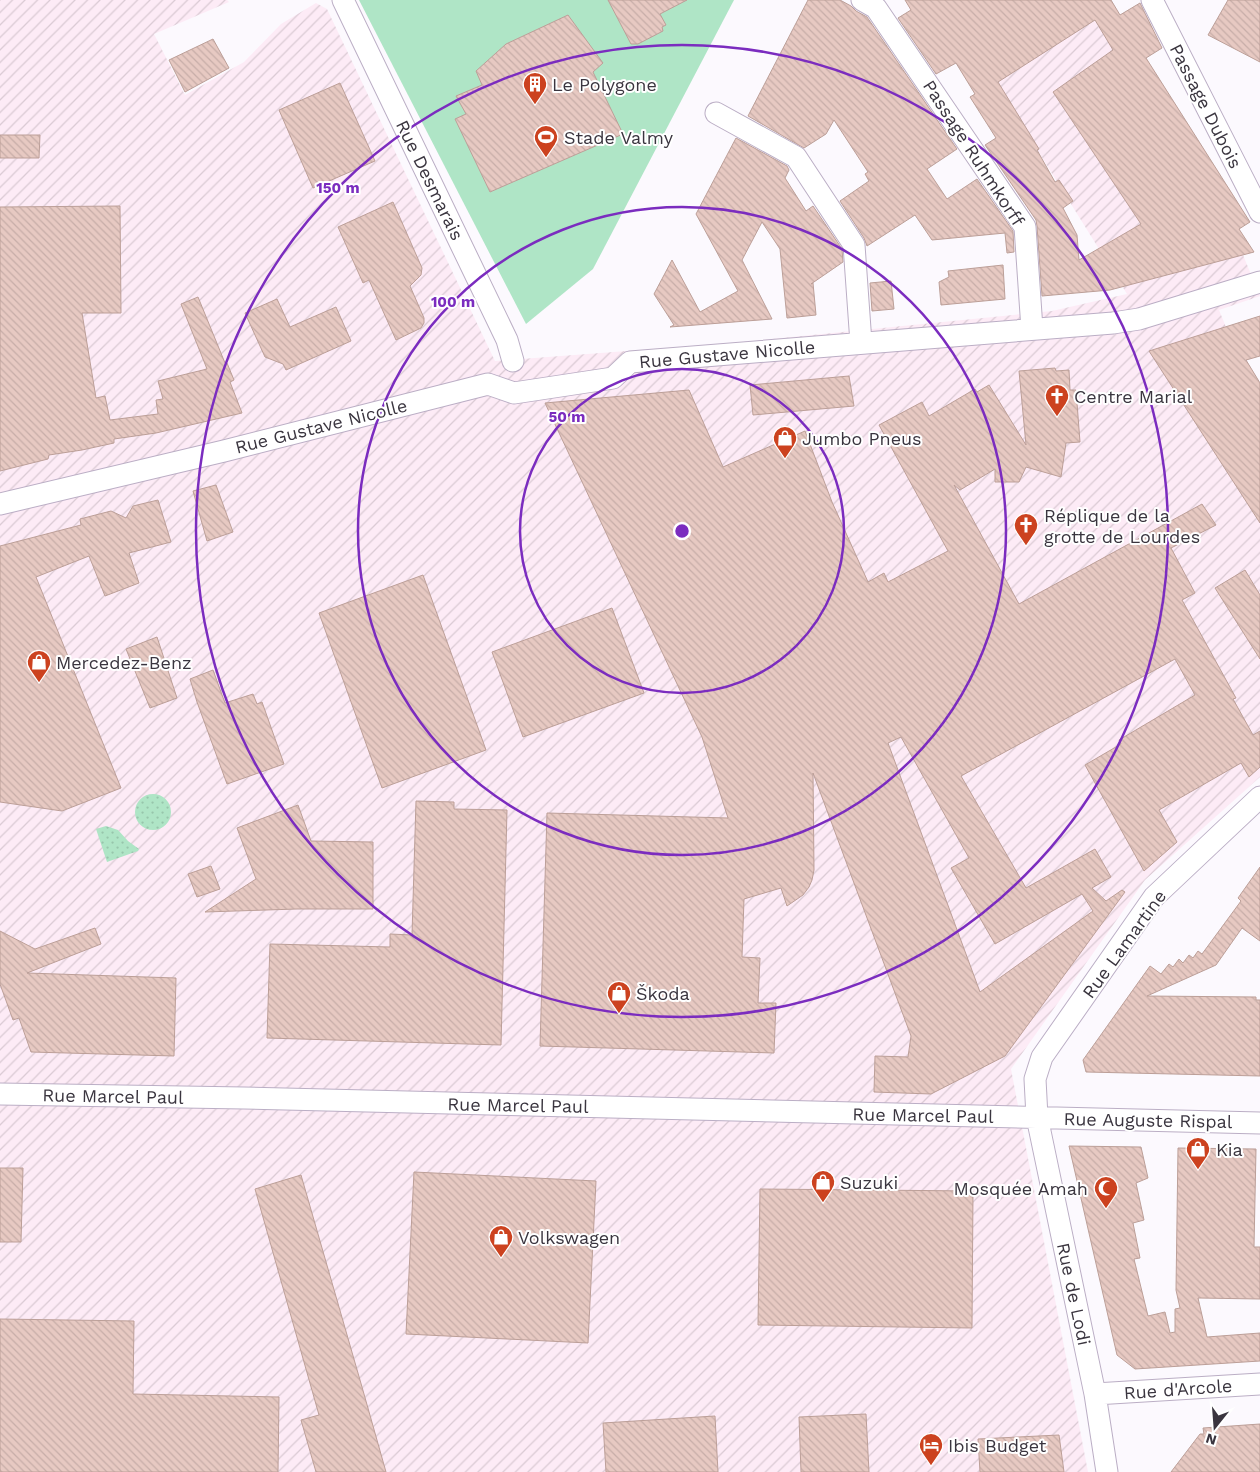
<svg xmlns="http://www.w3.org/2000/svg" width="1260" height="1472" font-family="'Work Sans',sans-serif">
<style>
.industrial{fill:url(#industrial-furrows)}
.grass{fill:url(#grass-dots)}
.pitch{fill:#afe5c6}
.building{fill:url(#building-back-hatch);stroke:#bc9f98;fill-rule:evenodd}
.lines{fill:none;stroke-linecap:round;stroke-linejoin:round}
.minor-casing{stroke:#bbaec5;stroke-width:23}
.minor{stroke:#fff;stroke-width:21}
.ring{fill:none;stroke:#7b2cbf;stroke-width:2.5}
.labels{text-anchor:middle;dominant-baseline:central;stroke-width:4;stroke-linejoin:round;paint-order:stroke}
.poi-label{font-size:18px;fill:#3a353f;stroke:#fff;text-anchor:start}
.street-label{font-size:18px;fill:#3a353f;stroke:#fff}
.centre{fill:#7b2cbf;stroke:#fff;stroke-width:2.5}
.ring-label{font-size:15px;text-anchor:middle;font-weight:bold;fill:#7b2cbf;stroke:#fff;stroke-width:4;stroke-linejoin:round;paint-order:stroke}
</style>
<defs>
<pattern id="industrial-furrows" width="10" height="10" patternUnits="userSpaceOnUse" patternTransform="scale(1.25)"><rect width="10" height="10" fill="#fdebf6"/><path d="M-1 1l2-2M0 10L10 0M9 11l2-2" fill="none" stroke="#dacad4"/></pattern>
<pattern id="grass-dots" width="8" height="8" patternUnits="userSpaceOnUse" patternTransform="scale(1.25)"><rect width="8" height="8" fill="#afe5c6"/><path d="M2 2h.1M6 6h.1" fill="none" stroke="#97c5ab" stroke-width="1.8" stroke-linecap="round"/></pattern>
<pattern id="building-back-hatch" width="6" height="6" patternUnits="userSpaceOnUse" patternTransform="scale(1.25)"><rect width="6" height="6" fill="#e7c9c2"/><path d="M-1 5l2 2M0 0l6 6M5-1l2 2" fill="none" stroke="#c7ada8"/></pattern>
</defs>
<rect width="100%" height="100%" fill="#fcf9fe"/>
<!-- industrial -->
<path class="industrial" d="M0,0h227l2,2 -75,32 31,61 59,-33 37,-38 35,-21 11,6 168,352 238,-18 319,-32 75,-17 -183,-294h138l161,255 17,41 -41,14 7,17 34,56v394l-115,103 -134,189 77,403h-1088z"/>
<!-- grass -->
<path class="grass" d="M135 812a18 18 0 1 1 36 0a18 18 0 1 1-36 0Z
M106,826l12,4 10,11 11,8 -1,2 -31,11 -11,-33z"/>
<!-- pitch -->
<path class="pitch" d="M359,0h375l-141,269 -67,55z"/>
<!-- building -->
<path class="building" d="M608,0h79l-27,14 6,11 -4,2 1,4 -25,13h-7z
M808,0h32l11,6 5,5 11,6 90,132 -30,20 20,30 30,-20 36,52 1,21 -7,1 -2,-20 -73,7 -17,-25 -48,31 -3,-8 -24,-37 29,-20 -4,-7 3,-2 -34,-52 -8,14 -22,14 -56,-32z
M905,0h206l9,15 20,-12 22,45 -16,10 104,164 -11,7 15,23 -144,38 -68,6 -5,-70 -1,-6 -51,-75 11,-7 -26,-41 5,-3 -19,-31 -20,11 -38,-56 13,-8zM1095,20l18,30 -60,42 88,132 -62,36 -2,-25 -14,-27 10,-7 -14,-21 -4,2 -18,-32 2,-1 -41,-67z
M1228,0h32v62l-52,-27z
M568,15l35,48 -10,9 30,62 -133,58 -35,-73 11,-5 -10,-18 26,-11 -6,-14 30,-27z
M213,39l16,29 -44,24 -16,-32z
M340,83l35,78 -62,27 -34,-78z
M0,135h40l-1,23h-39z
M736,138l51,28 2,4 -4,8 21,33 7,-5 29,43 1,13 -32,22 2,-1 3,32 -29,3 -7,-69 -18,-27 -20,38 30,59 -102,8 4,-2 -20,-31 18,-34 28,52 38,-21 -42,-77z
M393,202l29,66 -1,7 -11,11 14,32v5l-3,5 -25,12 -27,-60 -6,3 -25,-56z
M120,206l1,107h-39l14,85 9,-2 5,24 48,-6 -2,-14 7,-1 -5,-18 49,-12 -26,-65 17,-7 27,66h2l7,17 -4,2 12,31 -86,20 -42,6v4l-32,7 -33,5 -1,4 -48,12v-264z
M1003,265l2,34 -64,6 -2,-23 10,-5 -1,-6z
M891,281l3,28 -22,2 -2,-28z
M277,299l13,28 46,-20 15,34 -65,29 -3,-6 -18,-7 -20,-44z
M1260,316v40l-14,4 14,23v140l-111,-172z
M1055,368l1,3 13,-1 1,20h6l4,52 -14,1 -5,34 -35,-10 -7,15h-24v-13l-35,21 -6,-5 65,119 183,-100 14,21 -45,23 24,45 -13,7 54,98 -3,1 20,36 7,-4v36l-11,10 -8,-14 -82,47 18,32 -33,29 -59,-106 36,-21 -2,-4 76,-45 -20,-36 -214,117 65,112 69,-39 16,28 -19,11 14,13 16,-11 3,2 -120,164 -74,38 -57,-2 1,-36 33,1 3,-21 -98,-263 1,97 -2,10 -3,7 -6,8 -16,11 -6,-18 -37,11 -2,58 18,1 -2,45h18l-2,50 -234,-7 7,-233 181,5 -26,-81 -157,-334 144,-13 34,77 82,-36 27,71 36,80 16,-9 4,9 60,-31 -69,-126 43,-23 7,14 46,-27 2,3 12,-7 37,60 -7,-74zM901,737l68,121 -18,10 44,76 87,-50 11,17 -113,81 -92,-249z
M849,376l5,30 -101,9 -3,-30z
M216,485l17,47 -26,9 -14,-50z
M158,500l13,42 -42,11 10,30 -34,13 -16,-40 -53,21 85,211 -59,23 -62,-9v-256l81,-21 -1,-6 31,-8 15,7 7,-12z
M1245,570l15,25v64l-45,-71z
M423,575l63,175 -104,38 -63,-175z
M612,608l32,85 -121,44 -31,-85z
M157,637l20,61 -27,10 -24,-59z
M213,670l12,33 28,-9 4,10 5,-2 22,62 -57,20 -30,-82 -7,-23z
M416,801l38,1v7l53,1 -6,235 -234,-7 3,-94 120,3v-13l22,1z
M298,805l13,36 62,1v67h-76l-92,3 51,-33 -19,-51z
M211,866l9,23 -23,8 -9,-23z
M1260,867v74l-18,-13 -26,37 -69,31 109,1v3h4v76l-174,-4 -3,-12 67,-94 11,8 8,-10 4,3 6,-8 4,4 6,-8 4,3 5,-7 4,3 39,-53 -3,-3z
M95,928l6,16 -74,29 149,5 -2,78 -143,-4 -12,-34 -6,2 -13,-36v-53l35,18z
M1069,1146l72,1 7,31 -12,5 8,37 -11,3 7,35 -6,1 14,57 17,-4 5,21 5,-1v-23l5,-1 -4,-18 2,-142 78,1 -2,98h6v52l-62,-1 9,39 53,-4v28l-125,8 -18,-14z
M0,1168h23l-2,74h-21z
M414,1172l182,9 -8,162 -182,-9z
M301,1175l61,212 24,85h-70l-15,-52 18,-5 -64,-226z
M760,1189l213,2 -1,137 -214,-3z
M0,1319l134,2 -1,73 146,3 -1,75h-278z
M866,1414l3,58h-68l-2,-55z
M715,1416l3,56h-112l-3,-49z
M1260,1424v48h-89l29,-38h4l-1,-6z
M1059,1435l5,37h-84l-2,-33z"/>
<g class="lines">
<!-- minor casing -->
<g class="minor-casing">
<path id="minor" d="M343,0l164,340 6,21
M862,0l14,8 149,219 7,102
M1152,0l108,212
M716,113l80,44 58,88 7,98
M0,504l224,-53 264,-67 26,9 99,-15 17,-16 483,-39 26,-4 121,-37
M0,1094l244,4 1016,25
M1095,1394l165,-10
M1107,1472l-12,-78 -58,-277 -2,-38 7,-22 112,-160 106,-100"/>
</g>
<!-- minor -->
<use href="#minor" class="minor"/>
</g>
<!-- distance rings -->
<g class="ring">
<circle cx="682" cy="531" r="162"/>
<circle cx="682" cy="531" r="324"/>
<circle cx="682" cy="531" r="486"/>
</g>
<!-- icons -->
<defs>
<g id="building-pin" transform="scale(1.25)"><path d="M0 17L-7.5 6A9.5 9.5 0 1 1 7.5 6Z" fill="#cc421f" stroke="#fff"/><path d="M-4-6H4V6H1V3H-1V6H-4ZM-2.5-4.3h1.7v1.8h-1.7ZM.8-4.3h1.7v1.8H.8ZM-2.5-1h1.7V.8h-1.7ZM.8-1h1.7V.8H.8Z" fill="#fff"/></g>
<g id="stadium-pin" transform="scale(1.25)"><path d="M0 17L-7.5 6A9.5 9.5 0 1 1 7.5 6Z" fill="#cc421f" stroke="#fff"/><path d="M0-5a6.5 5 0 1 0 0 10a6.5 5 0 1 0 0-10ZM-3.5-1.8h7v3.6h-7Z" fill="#fff"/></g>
<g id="church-pin" transform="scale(1.25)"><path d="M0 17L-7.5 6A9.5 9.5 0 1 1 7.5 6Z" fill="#cc421f" stroke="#fff"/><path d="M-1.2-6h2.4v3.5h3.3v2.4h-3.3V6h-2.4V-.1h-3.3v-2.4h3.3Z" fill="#fff"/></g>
<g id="shop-pin" transform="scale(1.25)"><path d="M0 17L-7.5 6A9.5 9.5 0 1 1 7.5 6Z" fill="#cc421f" stroke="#fff"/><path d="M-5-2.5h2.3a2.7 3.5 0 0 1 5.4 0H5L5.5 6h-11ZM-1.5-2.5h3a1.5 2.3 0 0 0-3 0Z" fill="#fff"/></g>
<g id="mosque-pin" transform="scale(1.25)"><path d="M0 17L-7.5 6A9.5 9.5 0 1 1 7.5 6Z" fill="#cc421f" stroke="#fff"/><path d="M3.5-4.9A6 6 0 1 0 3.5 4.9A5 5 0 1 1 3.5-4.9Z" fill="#fff"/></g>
<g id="hotel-pin" transform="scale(1.25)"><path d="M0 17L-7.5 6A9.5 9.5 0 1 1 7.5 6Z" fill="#cc421f" stroke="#fff"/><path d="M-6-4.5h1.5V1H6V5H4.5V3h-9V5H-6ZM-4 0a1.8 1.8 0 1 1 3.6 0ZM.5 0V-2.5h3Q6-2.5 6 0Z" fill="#fff"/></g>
</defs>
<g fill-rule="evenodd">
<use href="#building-pin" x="535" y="84"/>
<use href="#stadium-pin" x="546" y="137"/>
<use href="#church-pin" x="1057" y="396"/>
<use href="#shop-pin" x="785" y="438"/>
<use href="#church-pin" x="1026" y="525"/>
<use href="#shop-pin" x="39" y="662"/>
<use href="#shop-pin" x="619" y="993"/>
<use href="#shop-pin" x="1198" y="1149"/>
<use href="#shop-pin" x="823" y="1182"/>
<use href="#mosque-pin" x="1106" y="1188"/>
<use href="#shop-pin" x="501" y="1237"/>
<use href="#hotel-pin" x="931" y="1445"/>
</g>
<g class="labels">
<!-- poi labels -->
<g class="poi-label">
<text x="552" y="84">Le Polygone</text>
<text x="564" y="137">Stade Valmy</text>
<text x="1074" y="396">Centre Marial</text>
<text x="802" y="438">Jumbo Pneus</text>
<text x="1044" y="515">Réplique de la<tspan x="1044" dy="21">grotte de Lourdes</tspan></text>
<text x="56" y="662">Mercedez-Benz</text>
<text x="636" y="993">Škoda</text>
<text x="1216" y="1149">Kia</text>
<text x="840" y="1182">Suzuki</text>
<text x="1088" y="1188" text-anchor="end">Mosquée Amah</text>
<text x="518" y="1237">Volkswagen</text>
<text x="948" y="1445">Ibis Budget</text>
</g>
<!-- street labels -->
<g class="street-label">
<text transform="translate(1206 106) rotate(63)">Passage Dubois</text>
<text transform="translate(974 153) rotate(57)">Passage Ruhmkorff</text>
<text transform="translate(430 180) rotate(64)">Rue Desmarais</text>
<text transform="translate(727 354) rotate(-5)">Rue Gustave Nicolle</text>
<text transform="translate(321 426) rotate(-14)">Rue Gustave Nicolle</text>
<text transform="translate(1124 944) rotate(-54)">Rue Lamartine</text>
<text transform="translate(113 1096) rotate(1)">Rue Marcel Paul</text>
<text transform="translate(518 1105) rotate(1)">Rue Marcel Paul</text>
<text transform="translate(923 1115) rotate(1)">Rue Marcel Paul</text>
<text transform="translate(1148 1120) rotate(1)">Rue Auguste Rispal</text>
<text transform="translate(1074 1294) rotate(78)">Rue de Lodi</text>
<text transform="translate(1178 1389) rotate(-4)">Rue d'Arcole</text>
</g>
</g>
<circle cx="682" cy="531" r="8" class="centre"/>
<g class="ring-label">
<text x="338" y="193">150 m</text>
<text x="453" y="307">100 m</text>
<text x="567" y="422">50 m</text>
</g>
<!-- north arrow -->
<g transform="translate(1215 1427) rotate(197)" stroke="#ffffff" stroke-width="4" paint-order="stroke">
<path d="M0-4L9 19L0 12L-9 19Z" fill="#3a353f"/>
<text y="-8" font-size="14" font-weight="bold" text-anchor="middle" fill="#3a353f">N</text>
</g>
</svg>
